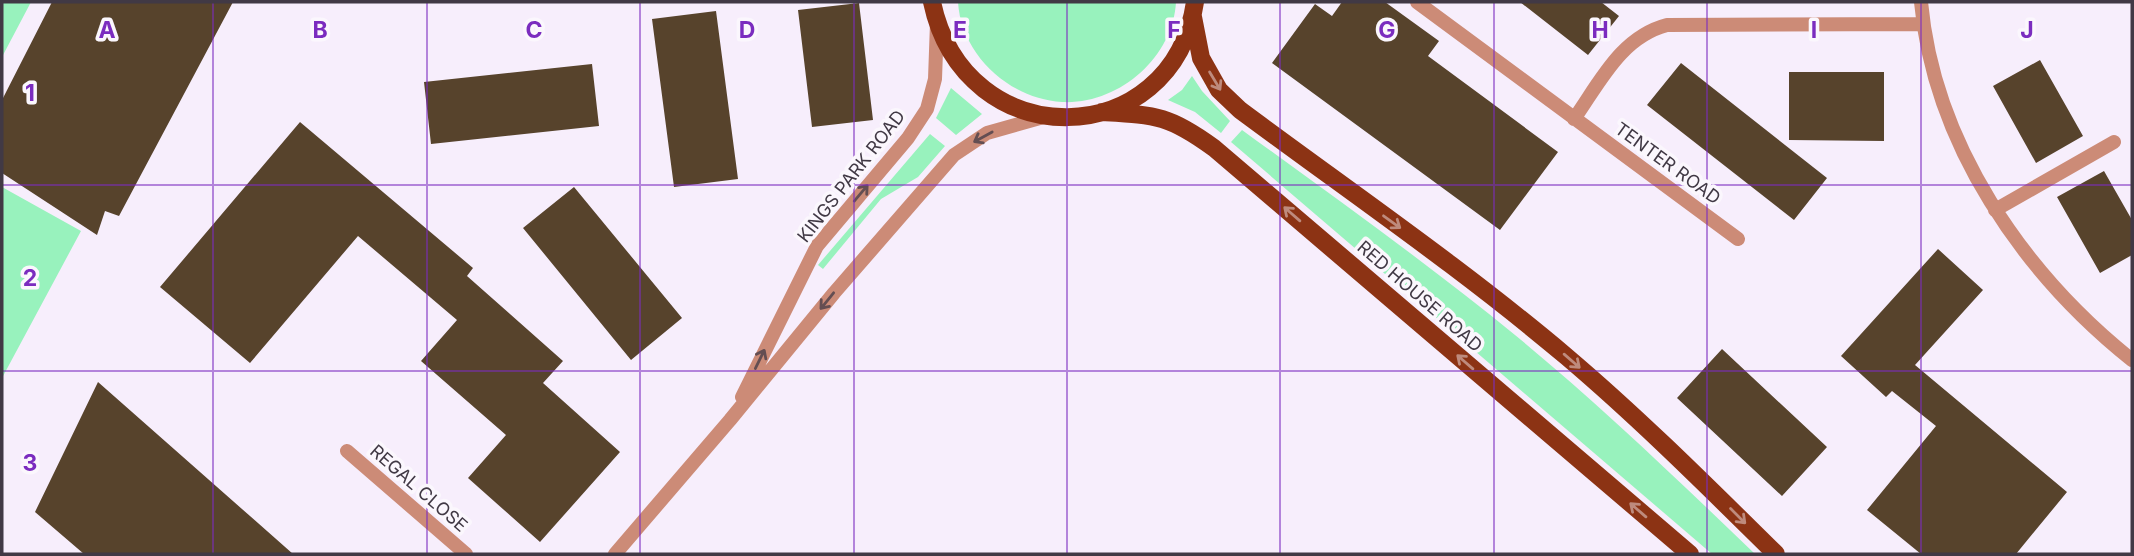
<svg xmlns="http://www.w3.org/2000/svg" width="2134" height="556" font-family="Inter,sans-serif">
<style>
.built{fill:#f7eefc}
.green{fill:#98f2bd}
.building{fill:#57432c}
.lines{fill:none;stroke-linecap:round;stroke-linejoin:round}
.street{stroke:#cc8b77;stroke-width:14}
.primary{stroke:#8c3314;stroke-width:18}
.oneway{stroke:#be8b7d}
.oneway2{stroke:#644e52}
.grid{fill:none;stroke:#7b2cbf;stroke-width:2;stroke-opacity:0.55}
.labels{text-anchor:middle;dominant-baseline:central;stroke-width:7;stroke-linejoin:round;paint-order:stroke}
.street-label{font-size:18px;fill:#413945;stroke:#fbf7fd}
.grid-label{font-size:23px;text-anchor:middle;font-weight:bold;fill:#7b2cbf;stroke:#fbf7fd;stroke-width:7;stroke-linejoin:round;paint-order:stroke}
</style>
<rect width="100%" height="100%" fill="#fbf7fd"/>
<!-- built -->
<path class="built" d="M28,2h2104v552h-2130v-504z"/>
<!-- green -->
<path class="green" d="M2,2h29l-29,55z
M958,2h218c-3,56 -58,103 -114,100 -53,-3 -101,-48 -104,-100z
M1192,76l10,15 28,30 -9,12 -26,-21 -27,-12 14,-10z
M951,88l31,26 -26,21 -20,-17z
M1242,130c92,67 185,133 273,205 84,69 162,144 240,219h-43l-481,-412z
M930,134l15,12 -27,31 -37,22 -58,70 -5,-4z
M2,187l79,44 -79,147z"/>
<!-- building -->
<path class="building" d="M52,2h181l-114,214 -14,-5 -8,24 -95,-62v-73z
M1342,2h43l54,39 -11,15 130,96 -58,78 -228,-167 43,-59 17,12z
M1520,2h81l18,14 -31,39z
M859,3l14,117 -61,7 -14,-117z
M716,11l22,168 -64,8 -22,-168z
M2040,60l43,76 -47,27 -43,-77z
M1681,63l146,115 -33,42 -147,-115z
M592,64l7,62 -168,18 -7,-62z
M1789,72h95v69l-95,-1z
M300,122l173,146 -6,8 96,85 -20,22 77,69 -80,90 -72,-64 38,-43 -85,-74 36,-41 -99,-84 -108,127 -90,-76z
M2104,171l28,49v35l-32,18 -43,-76z
M574,187l108,131 -51,42 -108,-132z
M1938,249l45,41 -68,75 152,127 -51,62h-95l-54,-44 69,-84 -44,-35 -6,6 -45,-41z
M1722,349l105,98 -45,49 -105,-98z
M98,382l195,172h-209l-49,-42z"/>
<g class="lines">
<!-- street -->
<path class="street" d="M1417,2l321,237
M1921,2c13,142 102,271 211,358
M1574,119c26,-37 47,-82 93,-94l256,-1
M1995,210l119,-68
M742,397l75,-151 91,-108 19,-29 8,-30 2,-56
M347,451l119,103
M615,554l115,-134 104,-127 120,-138 33,-22 60,-17"/>
<!-- primary -->
<path class="primary" d="M932,2c33,156 241,151 263,0
M1193,17l8,41 18,32 21,20c109,81 223,159 327,247 73,62 141,130 209,197
M1102,112c54,3 67,3 112,36l476,406"/>
</g>
<!-- one-way arrows -->
<defs><path id="oneway-shaft" d="M-6 0H5M1.5-3L5.5 0L1.5 3" fill="none" stroke-width="1.6" stroke-linecap="round" stroke-linejoin="round" transform="scale(1.75)"/></defs>
<g class="oneway">
<use href="#oneway-shaft" transform="translate(1215 81) rotate(59)"/>
<use href="#oneway-shaft" transform="translate(1292 214) rotate(-139)"/>
<use href="#oneway-shaft" transform="translate(1392 222) rotate(36)"/>
<use href="#oneway-shaft" transform="translate(1572 361) rotate(41)"/>
<use href="#oneway-shaft" transform="translate(1465 362) rotate(-139)"/>
<use href="#oneway-shaft" transform="translate(1638 510) rotate(-139)"/>
<use href="#oneway-shaft" transform="translate(1738 516) rotate(45)"/>
</g>
<g class="oneway2">
<use href="#oneway-shaft" transform="translate(983 137) rotate(151)"/>
<use href="#oneway-shaft" transform="translate(861 193) rotate(-50)"/>
<use href="#oneway-shaft" transform="translate(827 301) rotate(129)"/>
<use href="#oneway-shaft" transform="translate(760 359) rotate(-64)"/>
</g>
<!-- grid -->
<path class="grid" d="M213,2v552M427,2v552M640,2v552M854,2v552M1067,2v552M1280,2v552M1494,2v552M1707,2v552M1921,2v552M2,185h2130M2,371h2130"/>
<g class="labels">
<!-- street labels -->
<g class="street-label">
<text transform="translate(1668 163) rotate(36)">TENTER ROAD</text>
<text transform="translate(851 176) rotate(-52)">KINGS PARK ROAD</text>
<text transform="translate(1420 296) rotate(41)">RED HOUSE ROAD</text>
<text transform="translate(419 488) rotate(41)">REGAL CLOSE</text>
</g>
</g>
<g class="grid-label">
<text x="107" y="38">A</text>
<text x="320" y="38">B</text>
<text x="534" y="38">C</text>
<text x="747" y="38">D</text>
<text x="960" y="38">E</text>
<text x="1174" y="38">F</text>
<text x="1387" y="38">G</text>
<text x="1600" y="38">H</text>
<text x="1814" y="38">I</text>
<text x="2027" y="38">J</text>
<text x="30" y="101">1</text>
<text x="30" y="286">2</text>
<text x="30" y="471">3</text>
</g>
<!-- border -->
<rect width="2134" height="556" fill="none" stroke="#413945" stroke-width="7"/>
</svg>
